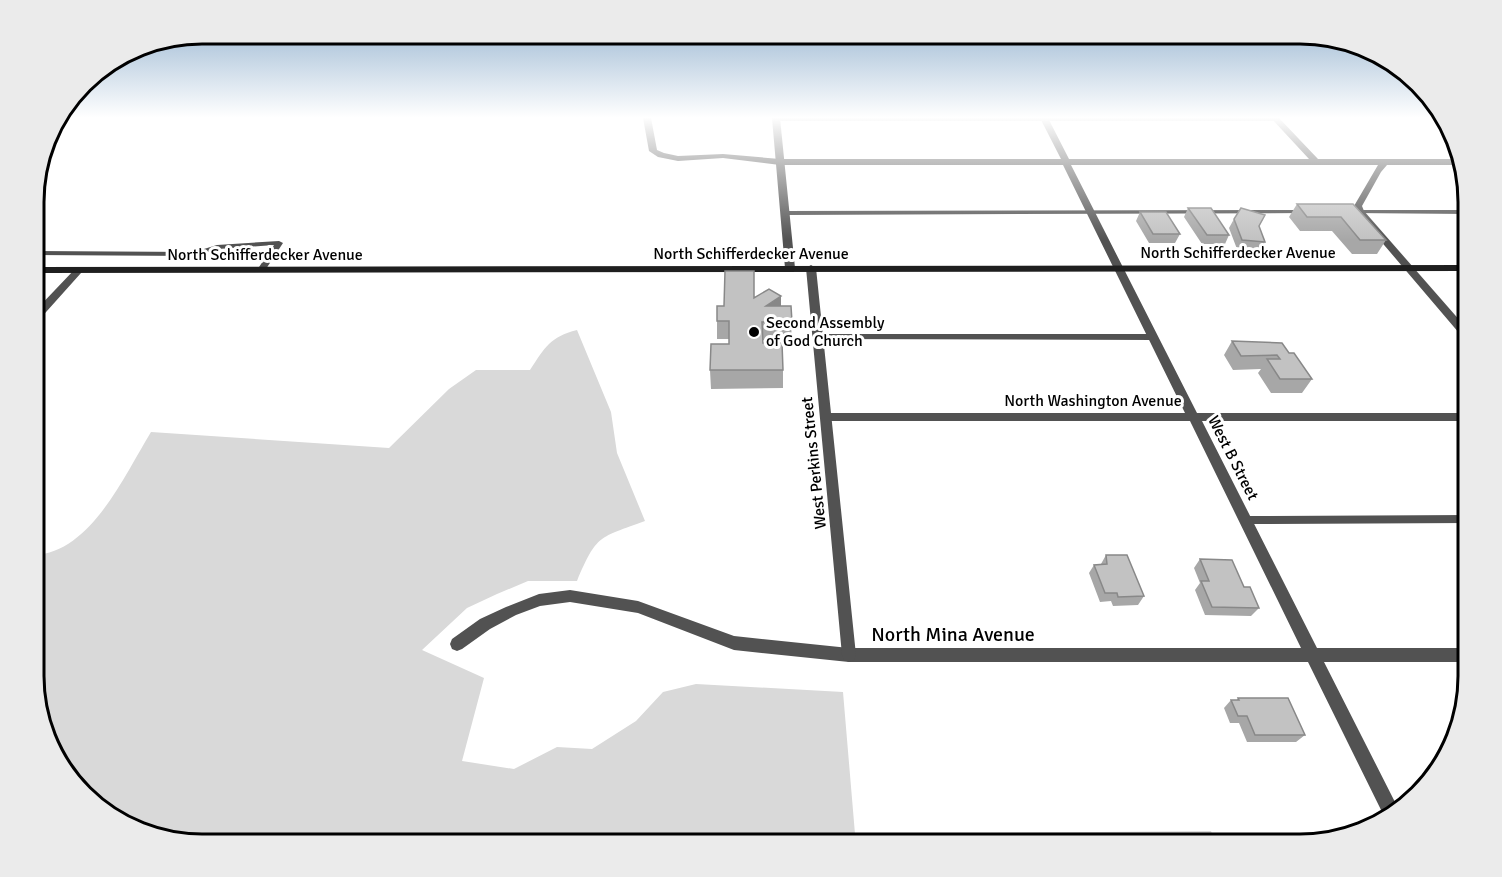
<svg xmlns="http://www.w3.org/2000/svg" width="1502" height="877" font-family="Signika,sans-serif">
<style>
.green{fill:#d9d9d9}
.lines{fill:none;stroke-linecap:round;stroke-linejoin:round}
.service{fill:#525252;fill-rule:evenodd}
.minor{fill:#525252;fill-rule:evenodd}
.tertiary{fill:#525252;fill-rule:evenodd}
.secondary{fill:#1f1f1f;fill-rule:evenodd}
.wall{fill:#a7a7a7}
.shaded-wall{fill:#888}
.building{fill:#c2c2c2;stroke:#888;stroke-width:1.5}
.poi-dot{fill:#000;stroke:#fff;stroke-width:2}
.labels{text-anchor:middle;dominant-baseline:central;stroke-width:6;stroke-linejoin:round;paint-order:stroke}
.street-label{font-size:16px;fill:#000;stroke:#fff}
.poi-label{font-size:16px;fill:#000;stroke:#fff;text-anchor:start}
.near-street-label{font-size:20px;fill:#000;stroke:#fff}
.rim{fill:none;stroke:#000;stroke-width:3}
</style>
<rect width="100%" height="100%" fill="#fff"/>
<!-- green -->
<path class="green" d="M577,330l34,82 6,41 28,68c-46,17 -48,13 -68,60h-49l-31,13 -30,14 -45,42 62,28 -22,83 52,8 43,-22 35,2 44,-28 27,-29 33,-8 147,8 12,142 356,-3 5,13h-1015l-84,-23 -56,-52 -27,-72v-142c57,-2 91,-81 117,-123l238,16 60,-59 27,-19h54c15,-23 20,-33 47,-40z"/>
<g class="lines">
<!-- service -->
<path class="service" d="M775,118h502l2,1 -3,2h-500l-3,-2z
M1304,210l2,1v2l-521,2 -3,-2 3,-2z
M1354,210h115v4l-117,-1v-2z
M279,241l4,2 -19,29h-3l-4,-2 17,-25 -56,4 -24,7 -160,-1v-4l160,1 23,-7z
M818,334h336l4,3 -4,3 -339,-1 -1,-2z
M1469,515v8l-224,1 -3,-1 -2,-3 2,-3 3,-1z"/>
<!-- minor -->
<path class="minor" d="M643,118h8l6,32 7,3 14,3 45,-2 57,5h281l-21,-41h8l21,41h240l-38,-41h8l39,41h141l1,6h-73l-6,7 -19,34 2,5 105,120v10l-4,-1 -109,-128 -2,-6 24,-41h-307l126,248h272v8h-267l115,227h152v14h-145l74,146 -12,12 -78,-158h-459l-115,-12 -96,-37 -68,-11 -30,4 -24,9 -26,14 -28,20 -5,2 -5,-2 -2,-5 2,-5 28,-20 26,-12 33,-13 31,-4 68,11 96,35 115,12h452l-111,-227h-364l-6,-4 6,-4h359l-122,-248h-283l-57,-7 -45,3 -20,-4 -9,-6z
M78,268l5,3 -2,2 -43,48 -4,1v-10l41,-43z"/>
<!-- tertiary -->
<path class="tertiary" d="M772,118h8l15,150 -5,3 -5,-3z
M811,265l5,3 40,387 -2,5 -5,2 -5,-2 -2,-5 -36,-387z"/>
<!-- secondary -->
<path class="secondary" d="M1469,265v6l-1435,2v-6z"/>
</g>
<!-- wall -->
<path class="wall" d="M1297,204h56l33,36 -9,14h-25l-20,-23h-32l-11,-14z
M1188,208l41,27 -4,9h-23l-18,-27z
M1140,212l40,22 -5,9h-26l-13,-22z
M1234,219l25,7 6,16 -5,9 -23,-2 -8,-21z
M754,298l27,8 11,16 -1,18h-28v3l20,27v18l-72,1 -1,-19 19,-26v-5h-12v-18z
M1232,341l57,12 23,26 -10,14h-31l-13,-20 3,-4 -28,1 -9,-15z
M1106,555l38,41 -6,9 -25,1 -2,-5 -11,1 -11,-29 5,-8 7,-1z
M1200,559l44,28 15,21 -8,8 -46,-1 -10,-25 5,-7 -6,-15z
M1238,698l67,37 -9,7h-49l-8,-19h-9l-6,-15 7,-8h6z"/>
<!-- shaded-wall -->
<path class="shaded-wall" d="M781,296v18l-15,-8z"/>
<!-- building -->
<path class="building" d="M1297,204h56l33,36h-26l-19,-23h-34z
M1188,208h23l18,27h-22z
M1241,208l24,7 -6,11 6,16 -23,-2 -8,-21z
M1140,212h26l14,22h-27z
M725,271h29v27l15,-9 12,7 -15,10h25l1,16h-30l1,21h19l1,27h-73l1,-26h18v-23h-12v-15h7z
M1232,341l50,2 7,10h5l18,26h-32l-13,-20h13l-3,-4 -36,1z
M1106,555h21l17,41 -26,1 -1,-4h-12l-11,-28 13,-1z
M1200,559l32,1 12,27h6l9,21 -47,-1 -11,-26h8z
M1238,698h50l17,37h-50l-8,-19h-9l-7,-16h8z"/>
<!-- sky -->
<linearGradient id="sky" x2="0" y2="1"><stop stop-color="#8baccb"/><stop offset="0.49" stop-color="#fff"/><stop offset="1" stop-color="#fff" stop-opacity="0"/></linearGradient>
<rect width="1502" height="240" fill="url(#sky)"/>
<!-- markers -->
<circle class="poi-dot" cx="754" cy="332" r="6"/>
<g class="labels">
<!-- street labels -->
<g class="street-label">
<text x="1238" y="253">North Schifferdecker Avenue</text>
<text x="751" y="254">North Schifferdecker Avenue</text>
<text x="265" y="255">North Schifferdecker Avenue</text>
<text x="1093" y="401">North Washington Avenue</text>
<text transform="translate(1233 458) rotate(63)">West B Street</text>
<text transform="translate(814 463) rotate(-96)">West Perkins Street</text>
</g>
<!-- poi labels -->
<g class="poi-label">
<text x="766" y="323">Second Assembly<tspan x="766" dy="18">of God Church</tspan></text>
</g>
<!-- near-street labels -->
<g class="near-street-label">
<text x="953" y="634">North Mina Avenue</text>
</g>
</g>
<!-- crop -->
<path d="M0 0H1502V877H0ZM202 44H1300A158 158 0 0 1 1458 202V676A158 158 0 0 1 1300 834H202A158 158 0 0 1 44 676V202A158 158 0 0 1 202 44Z" fill="#ebebeb" fill-rule="evenodd"/>
<path class="rim" d="M202 44H1300A158 158 0 0 1 1458 202V676A158 158 0 0 1 1300 834H202A158 158 0 0 1 44 676V202A158 158 0 0 1 202 44Z"/>
</svg>
